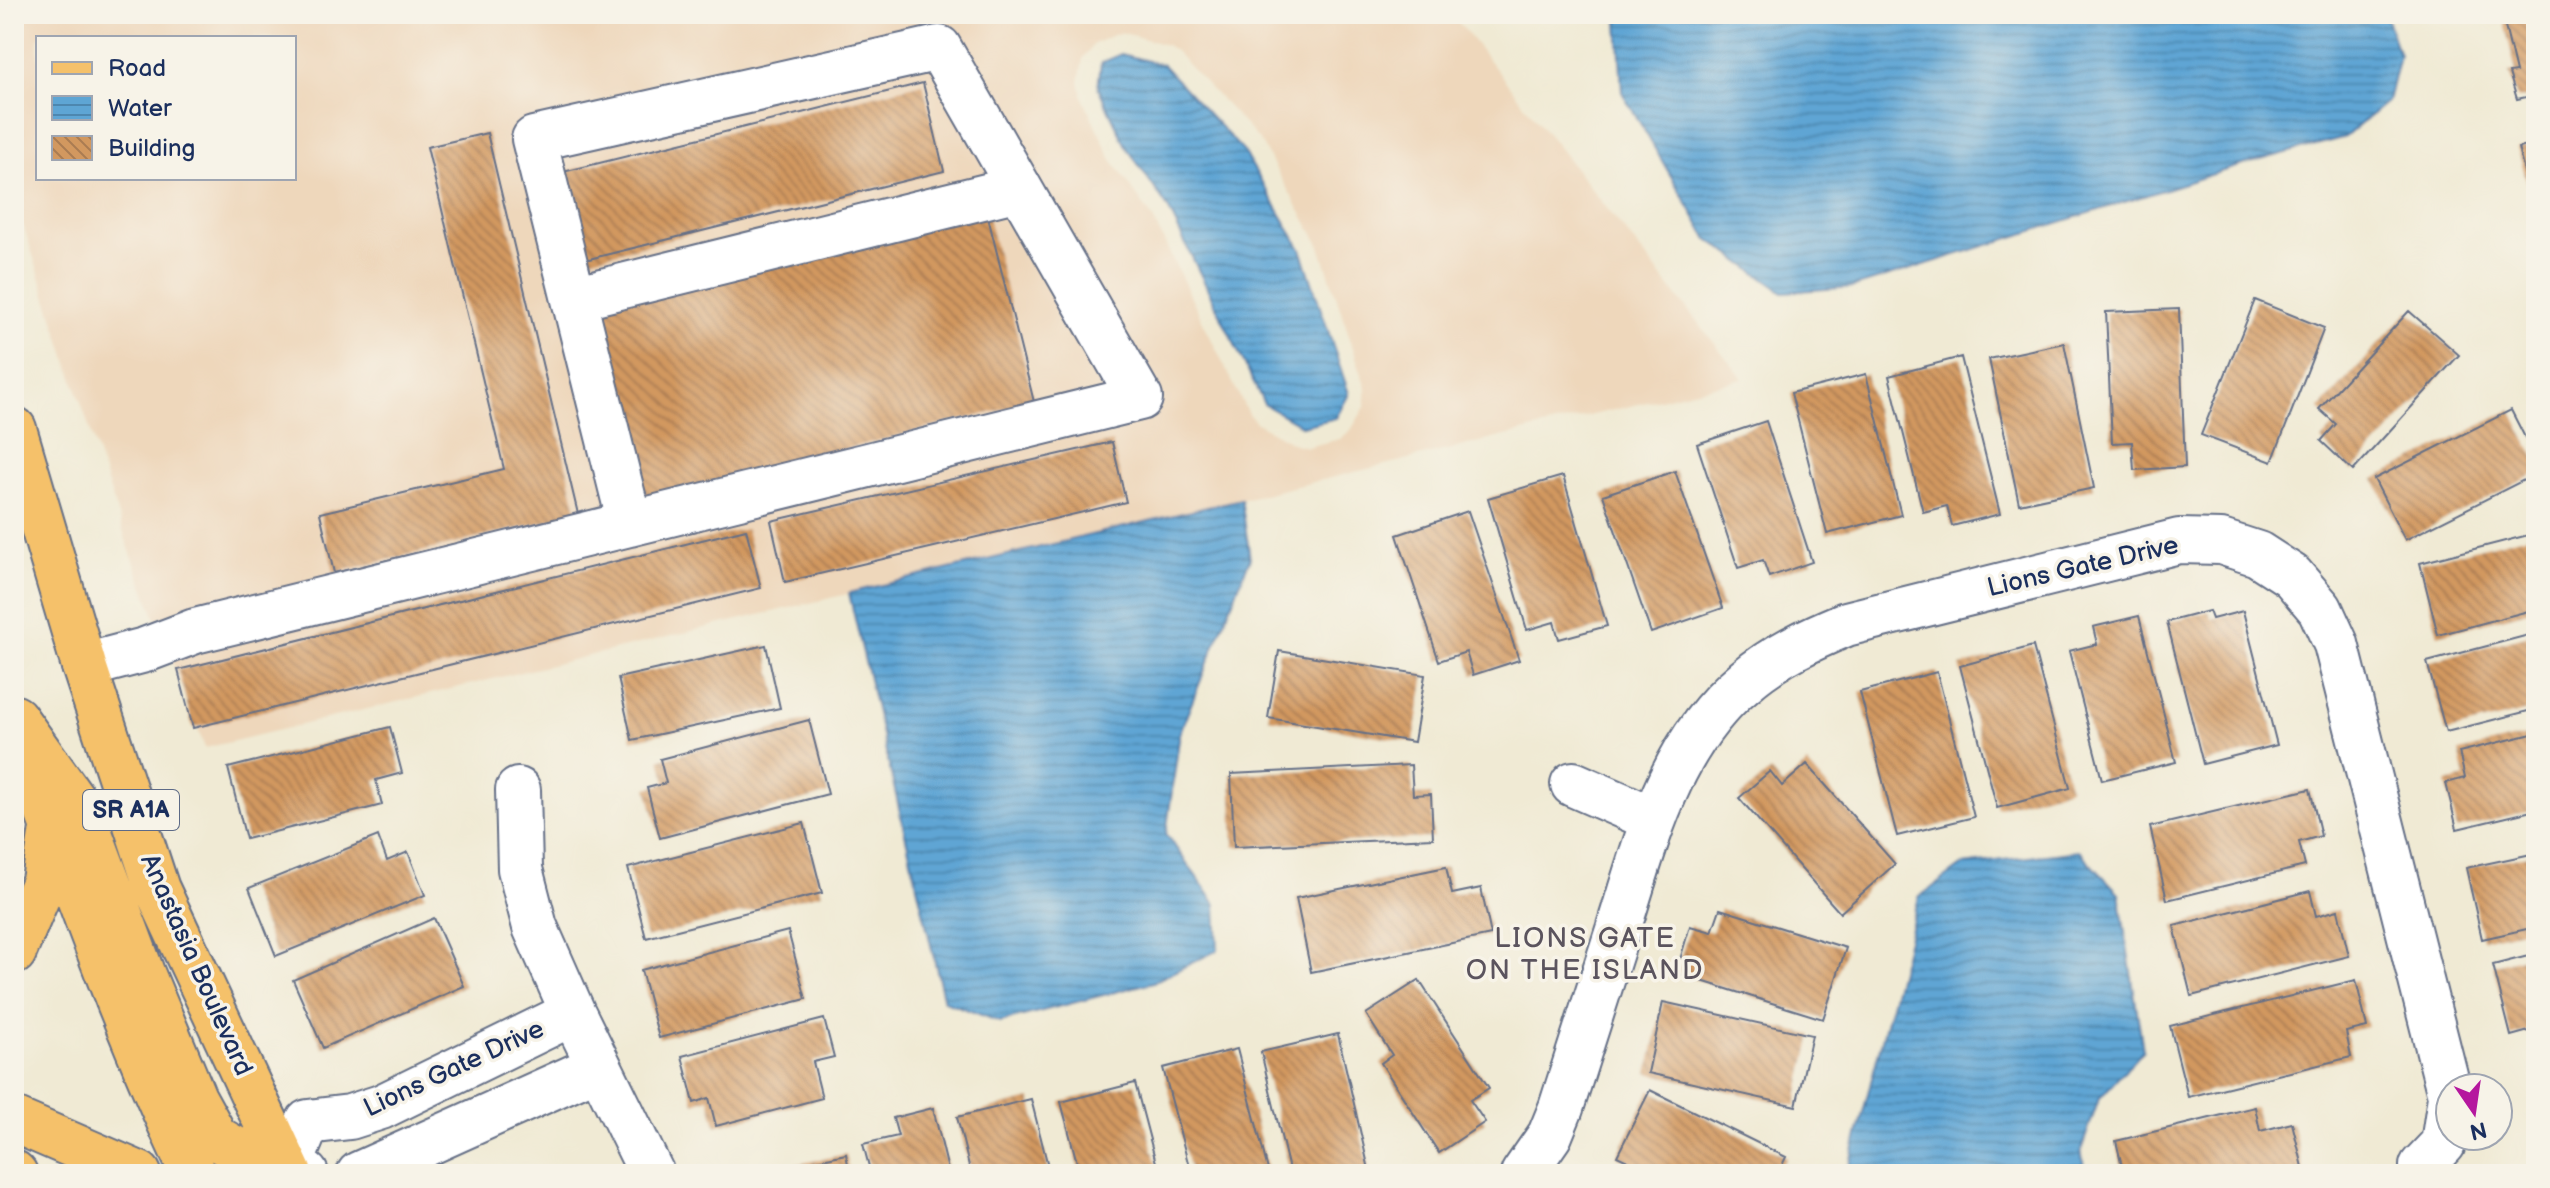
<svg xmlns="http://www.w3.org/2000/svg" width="2550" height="1188" font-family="'Balsamiq Sans',sans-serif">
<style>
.built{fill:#eed7bb;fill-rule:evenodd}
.water{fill:url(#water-rules);stroke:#3c6a99;stroke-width:2}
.building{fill:url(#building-back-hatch)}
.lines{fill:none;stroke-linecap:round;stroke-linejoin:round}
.minor-casing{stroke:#667087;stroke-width:48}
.major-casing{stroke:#667087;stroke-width:48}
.minor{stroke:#fff;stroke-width:44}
.major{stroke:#f5c16b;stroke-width:44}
.labels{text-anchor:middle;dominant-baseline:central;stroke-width:7;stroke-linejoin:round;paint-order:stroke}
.shield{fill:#f7f3e8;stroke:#5d6a87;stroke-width:2}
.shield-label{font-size:24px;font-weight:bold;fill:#1b2f5e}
.street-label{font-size:26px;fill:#1b2f5e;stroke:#f7f3e8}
.neighbourhood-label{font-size:28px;letter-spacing:2px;fill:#5b545e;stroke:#f7f3e8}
</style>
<defs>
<pattern id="water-rules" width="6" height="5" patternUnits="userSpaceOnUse" patternTransform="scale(2)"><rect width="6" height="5" fill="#5ea5d4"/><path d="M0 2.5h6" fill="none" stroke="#4d87af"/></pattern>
<pattern id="building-back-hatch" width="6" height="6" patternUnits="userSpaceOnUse" patternTransform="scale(2)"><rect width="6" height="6" fill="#d2985f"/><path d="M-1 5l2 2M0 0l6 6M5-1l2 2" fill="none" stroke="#aa7c52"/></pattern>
</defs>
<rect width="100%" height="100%" fill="#f7f3e8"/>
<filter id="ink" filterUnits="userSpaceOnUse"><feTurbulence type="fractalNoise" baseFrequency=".0125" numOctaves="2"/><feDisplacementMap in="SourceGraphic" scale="16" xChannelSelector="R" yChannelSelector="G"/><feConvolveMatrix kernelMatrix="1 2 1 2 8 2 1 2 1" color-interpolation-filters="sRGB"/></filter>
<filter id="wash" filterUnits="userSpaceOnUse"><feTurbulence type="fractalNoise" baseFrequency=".006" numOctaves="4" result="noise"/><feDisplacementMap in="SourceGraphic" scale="32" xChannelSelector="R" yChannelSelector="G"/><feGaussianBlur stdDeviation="1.8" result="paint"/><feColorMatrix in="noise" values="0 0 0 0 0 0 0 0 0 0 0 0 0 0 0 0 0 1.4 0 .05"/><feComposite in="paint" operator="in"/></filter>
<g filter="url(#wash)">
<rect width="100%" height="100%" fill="#f0ead4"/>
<!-- built -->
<path class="built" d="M40,14h1412l291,365 -1538,369 -79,-208 -112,-343v-181zM1124,33l42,12 9,6 84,89 60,103 47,145 -1,19 -14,23 -11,9 -33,8 -13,-3 -37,-21 -9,-9 -95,-195 -42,-61 -29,-62 -3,-14 4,-24 11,-14 19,-9zM38,38h256v140h-256z"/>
<!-- water -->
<path class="water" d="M1630,14h755l14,41 -11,46 -43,36 -103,28 -388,122 -71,5 -76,-54 -85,-146 -4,-71z
M1121,54l42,11 81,87 57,97 48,145 -13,24 -34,8 -38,-22 -96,-196 -42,-62 -28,-59 3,-24z
M1241,499l9,59 -70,174 -14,102 50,70 2,46 -65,32 -153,40 -56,-21 -95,-408z
M2079,851l40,42 24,157 -44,49 -18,51 4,24h-238l72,-277 44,-32z"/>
<g id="blocks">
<!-- building -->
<path class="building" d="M2502,14h34v81l-19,4 -8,-26 7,-1z
M923,83l21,88 -359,89 -22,-88z
M487,133l91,381 -244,59 -14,-60 184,-44 -77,-322z
M2536,144v70h-1l-17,-66z
M986,209l48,193 -398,99 -48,-192z
M2255,300l69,28 -52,134 -71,-27z
M2179,309l6,158 -51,3 -2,-28 -20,1 -6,-131z
M2409,311l50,44 -106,116 -32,-30 15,-17 -17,-15z
M2064,343l30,145 -75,16 -30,-145z
M1961,357l39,157 -48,12 -5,-20 -24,6 -34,-136z
M1866,374l35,141 -74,19 -36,-141z
M2511,410l25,49v15l-131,66 -31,-61z
M1766,421l46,141 -43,15 -6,-17 -25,8 -41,-124z
M1112,442l14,60 -341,80 -14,-61z
M1675,471l48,137 -72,25 -48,-138z
M1563,476l44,150 -48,13 -5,-17 -27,8 -39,-132z
M1468,511l51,149 -46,15 -7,-23 -27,9 -42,-126z
M746,529l15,59 -568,140 -15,-58z
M2536,533v76l-98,26 -18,-72z
M2209,611l3,8 31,-8 34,134 -74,19 -36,-142z
M2139,616l37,146 -74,18 -33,-129 28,-7 -4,-17z
M2536,633v76l-90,23 -19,-70z
M766,645l14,63 -148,32 -14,-62z
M2033,646l37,142 -73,20 -37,-142z
M1279,651l146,24 -11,67 -146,-24z
M1937,672l37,145 -77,19 -37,-144z
M809,720l19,74 -168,44 -13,-50 19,-5 -6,-24z
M390,727l12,46 -26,7 6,25 -136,34 -18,-71z
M2536,733v77l-79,19 -11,-46 19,-5 -6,-26z
M1807,764l88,100 -55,49 -101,-115 31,-27 12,15z
M1411,765l2,30 18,-1 2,44 -199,9 -3,-73z
M2310,789l11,47 -22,6 6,24 -138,34 -17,-73z
M804,823l18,70 -176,45 -18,-70z
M378,836l9,25 21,-9 17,43 -149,61 -27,-68z
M2536,853v74l-54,12 -16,-71z
M1446,867l6,27 29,-6 10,47 -180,37 -15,-74z
M2310,891l6,25 22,-6 11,46 -158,40 -17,-70z
M1720,909l126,39 -23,71 -147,-46 14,-47 22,6z
M434,918l30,68 -141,62 -30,-68z
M788,931l18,68 -147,39 -18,-68z
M2536,954v75l-25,7 -18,-71z
M1419,980l70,108 -19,12 15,22 -46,31 -58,-90 11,-8 -26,-41z
M2356,980l11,47 -21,5 5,25 -163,40 -18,-71z
M1663,1002l149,33 -16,71 -148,-33z
M824,1019l10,38 -21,5 9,36 -106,28 -7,-28 -15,5 -12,-47z
M1338,1034l32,140h-80l-29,-122z
M1237,1049l32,125h-78l-28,-106z
M1135,1083l24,91h-79l-19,-72z
M1650,1090l136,67 -8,17h-123l-38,-18z
M1031,1099l19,75h-79l-14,-57z
M2255,1107l5,24 32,-8 12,48 -14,3h-166l-8,-33z
M933,1108l16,66h-78l-8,-30 35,-8 -5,-18z
M846,1154l4,20h-75l-1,-5z"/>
</g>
</g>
<g filter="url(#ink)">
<use href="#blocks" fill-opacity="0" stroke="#667087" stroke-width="2"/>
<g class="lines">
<!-- minor casing -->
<g class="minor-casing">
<path id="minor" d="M574,298l445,-110
M84,666l61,-16 50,-19 945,-233 -201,-350 -405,91 96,385
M1573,784l80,35
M518,790l2,79 15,58 38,86 79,161
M2422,1166l21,-22 7,-47
M306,1174l-18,-4 20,-48 42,-5 31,-10 192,-94
M359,1174l240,-108
M1523,1174l27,-39 11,-27c19,-61 39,-121 58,-181 28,-89 51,-184 126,-246 30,-26 65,-42 101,-57l333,-83 42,1 37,12 34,22 28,33 16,35 114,451"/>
</g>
<!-- major casing -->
<g class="major-casing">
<path id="major" d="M14,429l70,237 73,223 133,285
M15,718l67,94 60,161 52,125 22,40 37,21 35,11
M30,764c50,138 100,277 163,410
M14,952l30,-71 8,-52
M14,1120l125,54
M14,1173l1,1"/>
</g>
<!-- minor -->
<use href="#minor" class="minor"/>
<!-- major -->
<use href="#major" class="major"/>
</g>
</g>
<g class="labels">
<!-- shield labels -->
<rect class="shield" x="83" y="790" width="96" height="40" rx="6"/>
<g class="shield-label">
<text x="131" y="810">SR A1A</text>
</g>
<!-- street labels -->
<g class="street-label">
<text transform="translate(2083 567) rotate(-13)">Lions Gate Drive</text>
<text transform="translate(196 965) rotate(66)">Anastasia Boulevard</text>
<text transform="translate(454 1069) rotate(-25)">Lions Gate Drive</text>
</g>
<!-- neighbourhood labels -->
<g class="neighbourhood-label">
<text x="1585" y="938">LIONS GATE<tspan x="1585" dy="32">ON THE ISLAND</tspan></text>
</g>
</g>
<!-- margin -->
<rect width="2550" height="1188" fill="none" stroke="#f7f3e8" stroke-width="48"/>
<!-- legend -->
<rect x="36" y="36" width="260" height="144" fill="#f7f3e8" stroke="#9fa5b1" stroke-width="2"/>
<rect x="52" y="62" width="40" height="12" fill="#f5c16b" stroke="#9fa5b1" stroke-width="2"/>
<text x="108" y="76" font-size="24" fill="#1b2f5e">Road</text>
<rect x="52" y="96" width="40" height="24" fill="url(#water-rules)" stroke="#9fa5b1" stroke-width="2"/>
<text x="108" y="116" font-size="24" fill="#1b2f5e">Water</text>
<rect x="52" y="136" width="40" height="24" fill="url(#building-back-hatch)" stroke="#9fa5b1" stroke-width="2"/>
<text x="108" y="156" font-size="24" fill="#1b2f5e">Building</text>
<!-- north arrow -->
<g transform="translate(2474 1112) rotate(167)"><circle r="38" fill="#f7f3e8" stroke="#9fa5b1" stroke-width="2"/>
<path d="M0-6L14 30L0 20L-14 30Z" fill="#b5179e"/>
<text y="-12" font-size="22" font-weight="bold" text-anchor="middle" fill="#1b2f5e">N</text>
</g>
</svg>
